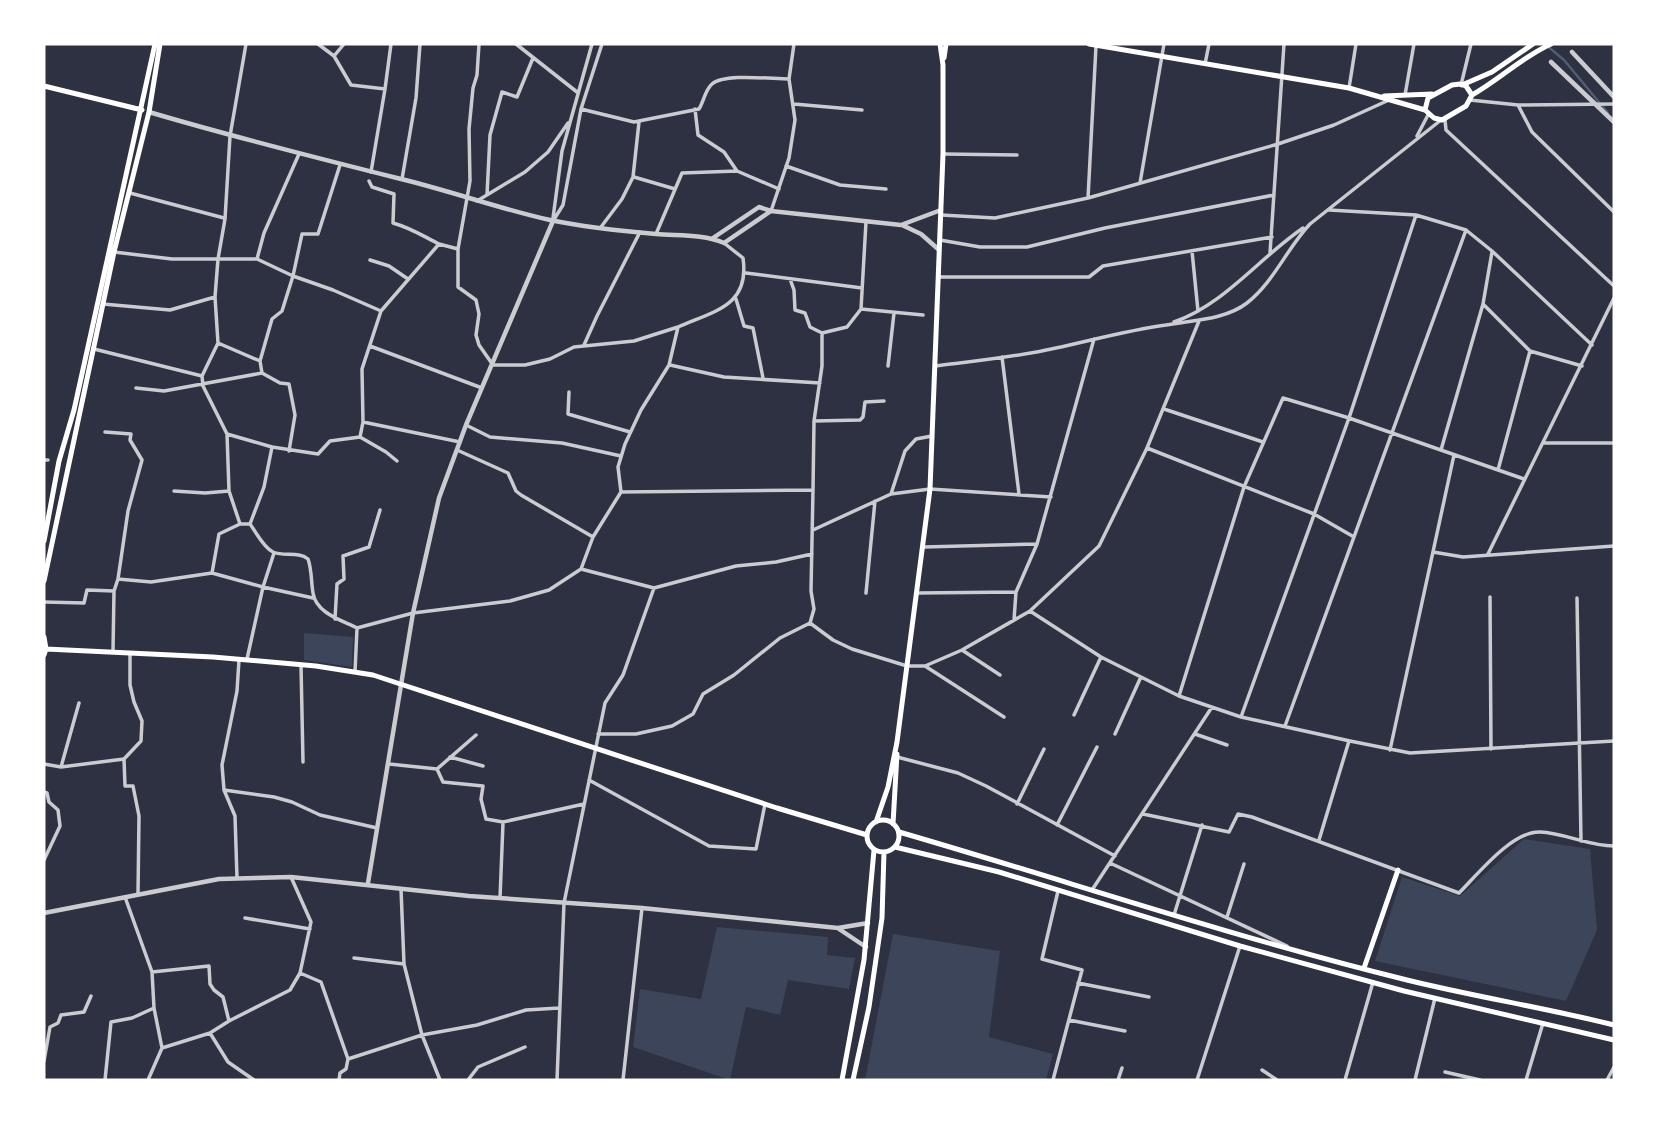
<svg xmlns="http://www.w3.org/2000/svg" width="1658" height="1124" font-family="Spectral,serif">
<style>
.green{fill:#3c4559}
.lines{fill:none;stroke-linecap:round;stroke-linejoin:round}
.stream{stroke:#4f5d75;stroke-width:2.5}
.minor{stroke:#caccd0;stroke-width:3.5}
.tertiary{stroke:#caccd0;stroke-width:4.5}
.secondary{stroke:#fff;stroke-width:5}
</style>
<rect width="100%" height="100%" fill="#2d3142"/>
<!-- green -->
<path class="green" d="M304,633l49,4 -1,30 -48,-7z
M1524,839l66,10 7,81 -31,71 -191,-40 27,-84 58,19z
M717,927l111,10 -1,18 28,3 -6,31 -61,-9 -8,35 -34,-8 -16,73 -97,-33 7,-58 61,10z
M893,934l107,17 -11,86 64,17 -7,26h-181z"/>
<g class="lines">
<!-- stream -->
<path class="stream" d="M1545,44l19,16 44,53"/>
<!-- minor -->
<path class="minor" d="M318,44l16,12 17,29 34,4 6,-45
M516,44l61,48
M334,56l10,-12
M1205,64l4,-20
M1461,85l10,-41
M1349,88l7,-44
M1405,95l9,-51
M1470,100l48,5 96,-1
M794,104l68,6
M1518,105l14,27 82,80
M581,109l53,13 65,-13c5,-8 6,-19 13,-25 12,-11 59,-5 77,-5
M695,109l3,26 26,17 13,19 42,18
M1445,120l1,10 168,156
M1417,136l11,-21
M943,154l74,1
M786,166l54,19 46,4
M371,172l14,-83
M634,177l41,12
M402,179l14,-81 4,-54
M369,181l3,6 22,7 -1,29c18,5 30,13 46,21
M1140,183l24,-139
M130,193l94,25
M487,195l3,-60 12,-43 15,5 16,-39
M1088,198l8,-152
M477,201l48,-29 23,-20 20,-29
M1329,210l87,5 50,15 26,21 100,94
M771,211l18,-53 6,-38 -6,-41 5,-35
M941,215l54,3 93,-20 190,-54 56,-19 55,-25
M553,218l9,-67 30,-107
M553,221l10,-16 18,-96 21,-65
M1310,224l131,-104
M601,227l21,-28 11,-22 6,-55
M656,234l26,-61 55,-2
M940,240l40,7h47l78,-19 169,-33
M458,249v38l18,13 3,14 -3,21 3,10 14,20h32l25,-6 24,-12 60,-6 44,-14
M1192,251l6,60
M114,252l58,7h85l36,17 40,14 48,21
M1270,253l14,-209
M257,259l7,-26 35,-79
M370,260l19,6 19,13
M746,273l116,15
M939,277h150l14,-11 169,-29
M790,279l4,11 1,20 10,3 5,14 12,6
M736,299l8,27 9,2 10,50
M103,304l67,6 45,-13
M1483,304l47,47 52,15
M861,309l62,6
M1174,322c51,-18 85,-64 129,-94
M218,343l42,18 12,-42 10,-8 11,-35 9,-42h16l22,-69
M584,345l13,-29 43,-84
M370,346l112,42
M94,349l108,27 1,10 24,48 45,13
M1002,357l17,137
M260,361l2,12 18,10 9,1 6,31 -6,36
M670,365l54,12 96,6
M888,366l6,-53
M935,366c40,-5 82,-9 121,-18 37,-8 73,-18 110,-23 26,-5 59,-5 81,-22 27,-21 40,-55 63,-79
M202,376l16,-33 -3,-46 3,-38 7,-40 5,-83 16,-92
M136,388l28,3 98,-18
M569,392l-1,22 62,18
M1164,409l99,33
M814,421l46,-1 3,-3 2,-15 19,-1
M363,422l97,20
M466,425l24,12 72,6 59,13
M105,432l26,2 -1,6 12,20 -14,51 -10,68
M227,434l2,57 11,33
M360,437l26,15 11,9
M1543,443h71
M1147,448l167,66 40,23
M457,450l51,23 8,18 5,4 72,42
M1441,450l42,-146 9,-52
M44,460h4
M1498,470l32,-119
M813,490l1,-69 8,-55v-33l25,-6 14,-18 5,-87
M174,491l31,2 24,-2
M621,492l192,-2 -2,101 3,18 -4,14
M621,492l-3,-25 7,-23 16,-34 28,-45 9,-38c36,-16 72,-21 65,-69l-19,-15
M891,494l14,-43 11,-12 16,-3
M250,524l14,-37 8,-40 46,7 12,-13 30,-4 3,-15 -1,-53 19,-58 58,-67 19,5 12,-68 -1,-52 4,-41 4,-13 2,-31
M813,530l78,-36 39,-5 121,8
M924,547l113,-3
M1433,552l30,5 151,-11
M1488,554l126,-256
M581,569l73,19 82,-22 40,-4 36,-8
M212,573l51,14 11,-34
M866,593l9,-92
M917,593l99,-1
M1490,597l1,152
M1577,598l4,243
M44,602l40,1 3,-13 27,1 4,-12 33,3 61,-9 7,-39 21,-10h10c6,8 13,23 23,28 11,5 25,-1 35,7 4,11 3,23 5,34 3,20 28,27 44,35l-2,44
M1030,611l71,46 78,39 62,21 109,24 60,12 204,-12
M335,619l2,-35 7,-5 -1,-23 26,-9 11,-37
M1014,620l2,-28 21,-48 57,-205
M810,623l23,17 19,9 55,17h18l37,-16 68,-39 69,-65 48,-98 52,-127
M357,628l56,-15 97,-12 39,-11 32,-21 12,-32 28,-45
M962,650l38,25
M113,651l1,-60
M130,653v32l4,17 8,19 -1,20 -17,18 1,27h8l6,30 -1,78
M247,659l16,-72 50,11
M301,665l2,97
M925,666l79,51
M1179,696l65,-209 39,-89 66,20 175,61
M1074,715l27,-58
M1241,717l108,-299 67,-203
M1285,726l181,-496
M598,734h38l36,-8 21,-12 10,-20 31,-19 46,-37 30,-15
M1115,734l25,-55
M1195,734l32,11
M1390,750l64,-295
M450,757l33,9
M897,757l61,16 28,13 129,70
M44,764l17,3 63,-8
M389,764l48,5 6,13 40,4 -2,13 5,20 17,3 81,-18
M61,767l18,-64
M437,769l39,-34
M589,780l120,66 47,3 9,-45
M224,790l50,7 18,5 28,13 57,13
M44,792l3,1 2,9 9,8 2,16 -16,34
M1017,804l27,-55
M1143,814l86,18 9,-18 14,3 207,76c19,-19 53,-62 81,-61 25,1 48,14 74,14
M1057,825l40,-78
M1319,840l30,-99
M1110,863l177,83
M237,878l-2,-62 -11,-26 -2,-25 15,-74 2,-31
M401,889l3,75 18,71 18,45
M1092,890l120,-183
M125,897l27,75 2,36 8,40 -14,32
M500,898l3,-75
M1174,915l28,-90
M1227,917l17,-53
M245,918l65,11
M354,958l50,6
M152,972l57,-6 1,18 4,6 9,7 6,24
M300,973l21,9 27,77 74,-24 55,-10 49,-15 33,-2
M1078,983l71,14
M1069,1020l56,11
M162,1048l48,-15
M44,1061l6,-34 8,-4 3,-8 23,-3 7,-16
M1262,1070l15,10
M1445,1072l35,8
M105,1080l6,-58 21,-4 22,-10
M254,1080l-26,-18 -18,-29 19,-12 61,-31 10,-17 11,-51 -20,-45
M339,1080l1,-7 6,-4 2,-10
M468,1080l10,-13 47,-20
M557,1080l7,-177 41,-200 18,-28 31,-87
M623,1080l19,-172
M1053,1080l29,-110 -40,-11 16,-68
M1118,1080l4,-12
M1197,1080l43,-134
M1345,1080l28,-98
M1415,1080l20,-82
M1526,1080l17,-57
M1607,1080l7,-13"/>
<!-- tertiary -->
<path class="tertiary" d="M1572,52l42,45
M1551,62l63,60
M149,112c84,25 168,46 252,67 50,12 99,30 149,41 34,7 71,11 106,14 22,2 47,0 68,9l47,-32 -12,-4 -46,31
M771,211l130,14 40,-15
M902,225l19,9 17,15
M368,883l45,-270 26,-115 27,-73 87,-204
M44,913l175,-34 72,-2 178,19 173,12 196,20 30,-5
M839,929l27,18"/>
<!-- secondary -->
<path class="secondary" d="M1089,44l260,44 76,22
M944,58l2,-14
M1460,84l6,2 6,9 -6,11 -24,14 -8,-2 -9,-8 3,-12 24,-13z
M1462,85l30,-13 41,-28
M44,86l98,24
M1472,95c27,-15 50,-38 79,-51
M1384,96l48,-2
M44,541l15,-80 15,-51 81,-366
M44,581l70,-329 35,-140 11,-68
M44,637l2,12 -2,6
M46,649l167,8 103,9 57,9 404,133 90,27
M867 836a16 16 0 1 1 32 0a16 16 0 1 1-32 0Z
M876,822l12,-35 9,-45 33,-253 13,-335v-89l-3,-21
M893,824l4,-70
M899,832c169,49 337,106 508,148 69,17 139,28 207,45
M895,847l104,25 241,74 164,45 210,49
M1364,968l34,-98
M842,1080l22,-120 10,-110
M853,1080l16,-73 13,-89 2,-66"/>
</g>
<!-- border -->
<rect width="1658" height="1124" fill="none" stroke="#ffffff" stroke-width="91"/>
</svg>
